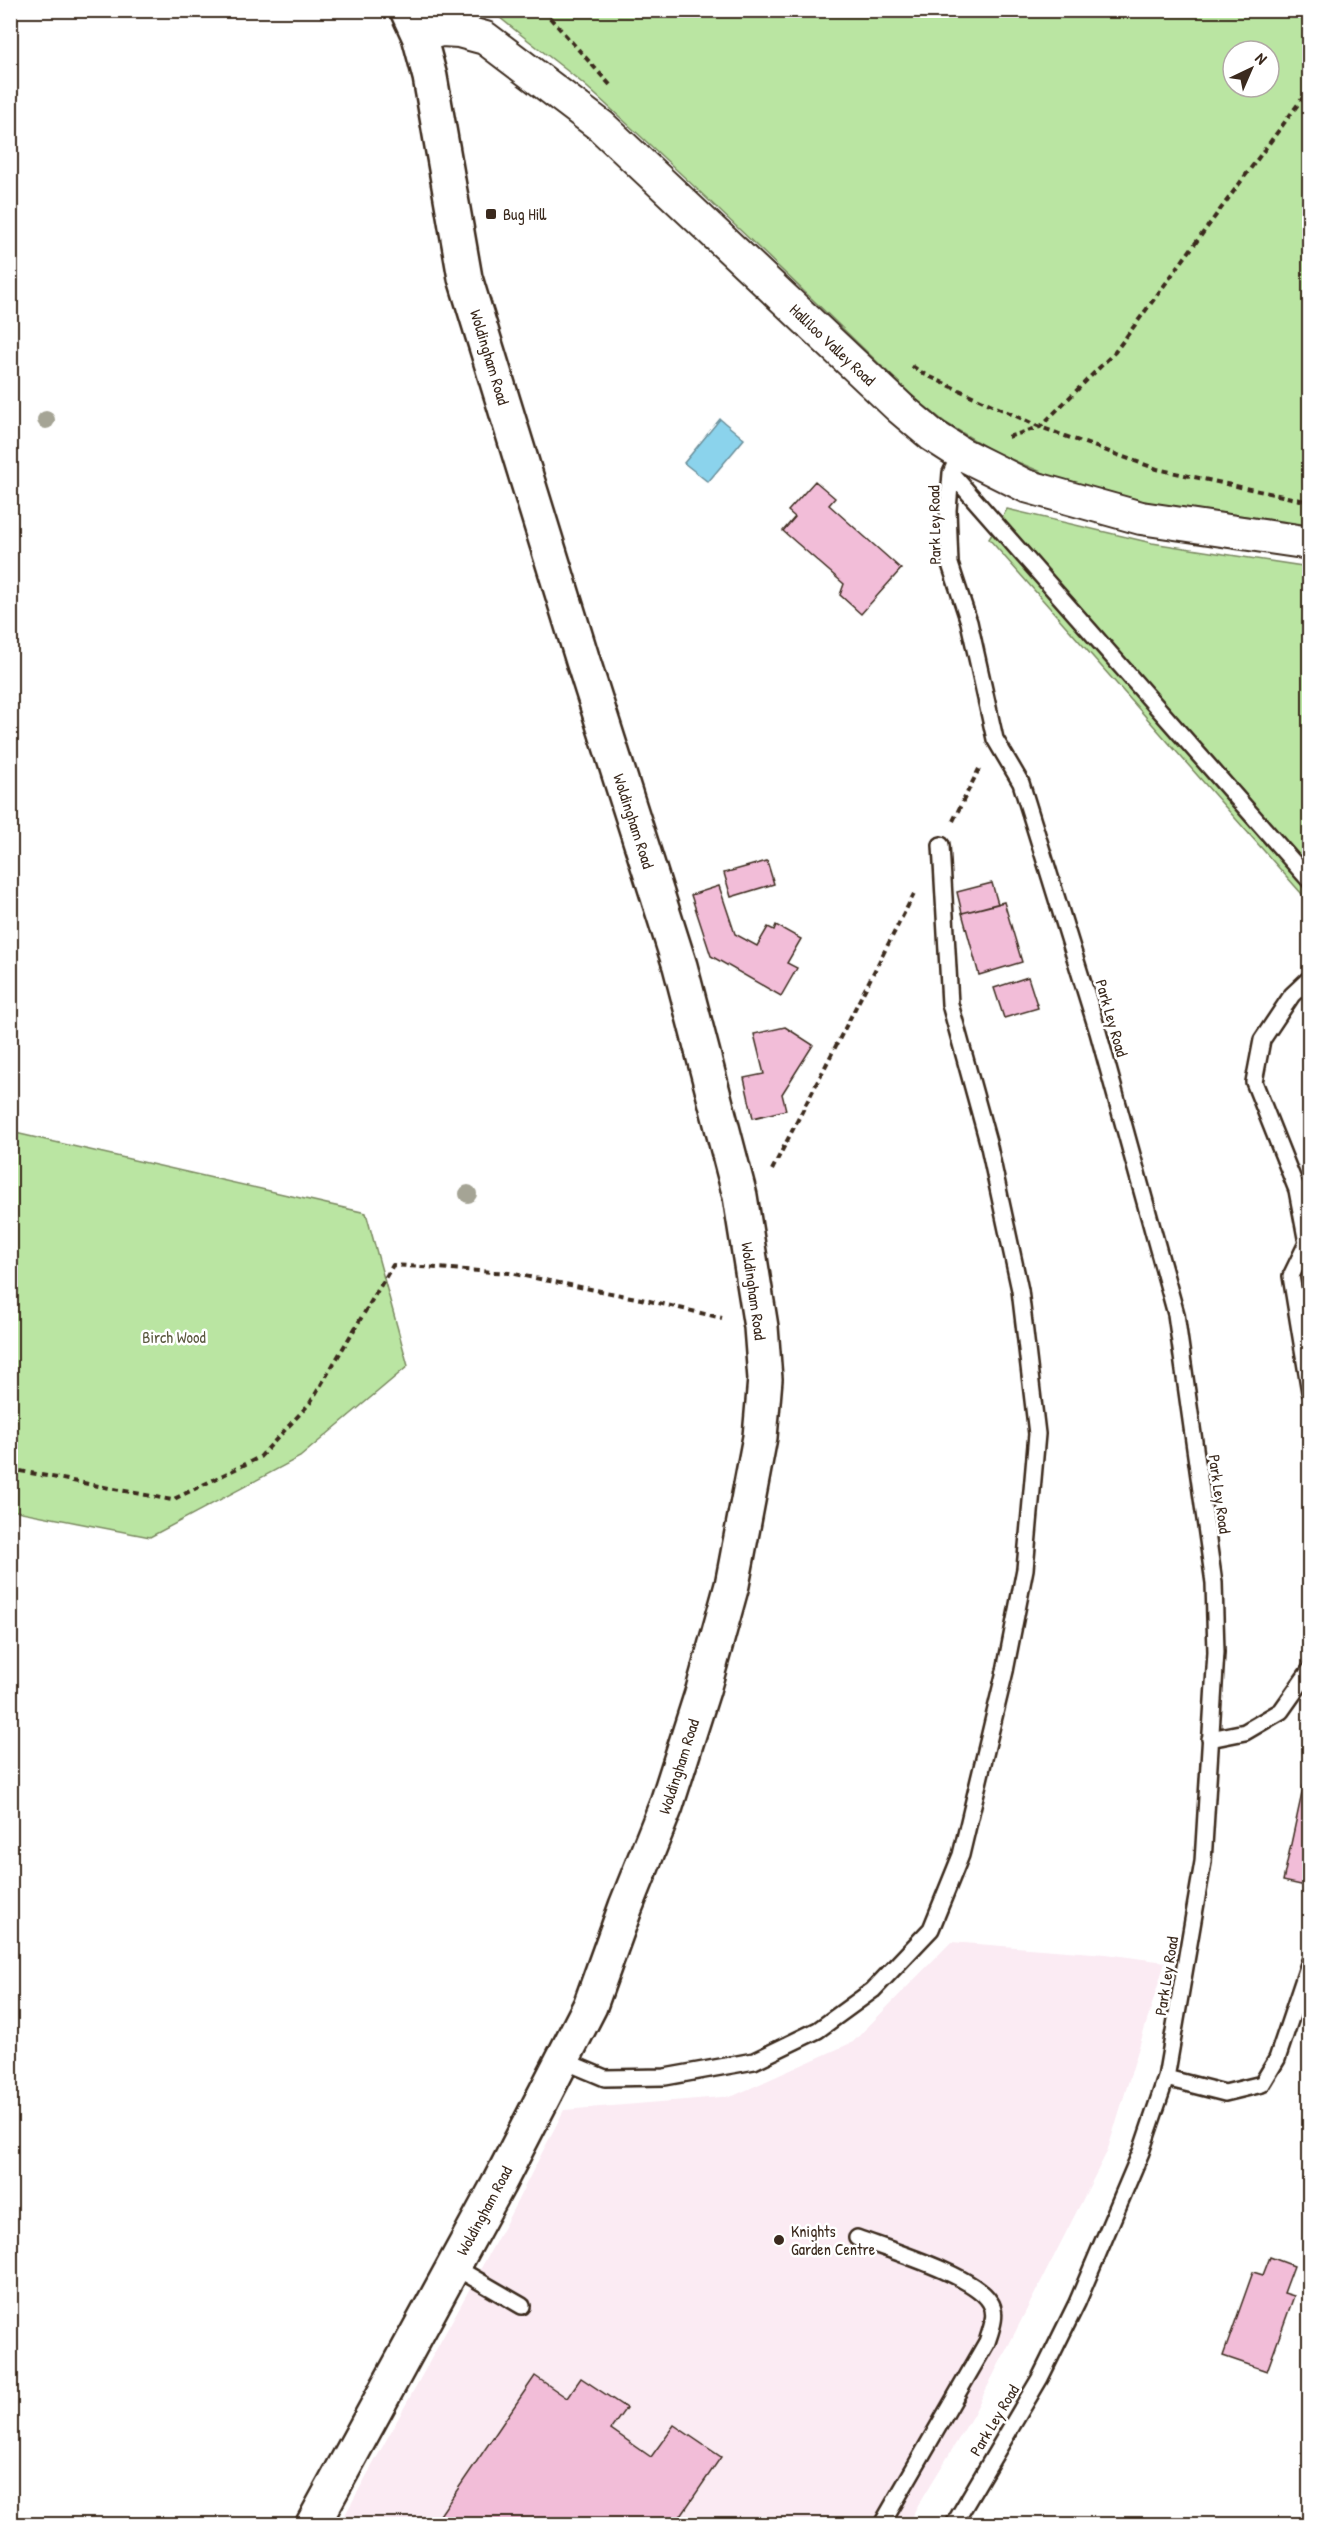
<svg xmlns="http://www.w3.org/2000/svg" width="1320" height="2535" font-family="'Patrick Hand',sans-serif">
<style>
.built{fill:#fbebf3}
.green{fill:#bae5a2;stroke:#7a8860;stroke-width:1.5;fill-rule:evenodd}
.water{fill:#8bd3ec;stroke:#6b8f9a;stroke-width:1.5}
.building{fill:#f2bdd8;stroke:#3b2a1e;stroke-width:1.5}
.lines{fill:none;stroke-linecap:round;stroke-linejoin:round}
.service-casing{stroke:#3b2a1e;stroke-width:20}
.minor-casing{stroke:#3b2a1e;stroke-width:36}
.tertiary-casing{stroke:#3b2a1e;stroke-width:38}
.path{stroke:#3b2a1e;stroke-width:4;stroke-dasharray:6 4.5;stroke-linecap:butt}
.service{stroke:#fff;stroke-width:15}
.minor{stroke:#fff;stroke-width:32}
.tertiary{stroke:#fff;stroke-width:33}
.tree{fill:#a5a495}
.poi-dot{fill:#3b2a1e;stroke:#fff;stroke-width:2}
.labels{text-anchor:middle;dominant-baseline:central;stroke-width:5;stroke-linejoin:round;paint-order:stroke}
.poi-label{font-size:16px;fill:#3b2a1e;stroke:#fff;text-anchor:start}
.street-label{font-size:16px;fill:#3b2a1e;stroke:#fff}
.park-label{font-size:16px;fill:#5b593f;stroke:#fff}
</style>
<rect width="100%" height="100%" fill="#fff"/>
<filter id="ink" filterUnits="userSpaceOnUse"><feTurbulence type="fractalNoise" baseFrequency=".0167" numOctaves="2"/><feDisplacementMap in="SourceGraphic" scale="12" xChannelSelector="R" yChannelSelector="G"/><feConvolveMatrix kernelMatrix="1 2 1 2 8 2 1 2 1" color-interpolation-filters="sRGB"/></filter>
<g filter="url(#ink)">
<!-- built -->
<path class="built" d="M951,1942l155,12 59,8 -58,190 -134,263 -66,109h-567l167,-303 57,-111 169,-14 120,-54z"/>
<!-- green -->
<path class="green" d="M492,11h817v514l-157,-22 -87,-21 -71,-30 -48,-29 -30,-24c-109,-104 -216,-210 -328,-311 -31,-27 -65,-50 -96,-77zM1233,51h36v36h-36z
M1007,509l145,34 157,24v335l-320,-363z
M11,1132l355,81 42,153 -108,91 -150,80 -139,-27z"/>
<!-- water -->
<path class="water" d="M720,419l24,20 -36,43 -24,-19z"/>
<!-- building -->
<path class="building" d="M815,481l20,17 -6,7 72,64 -40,45 -21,-19 4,-11 -61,-53 12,-14 -7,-6z
M767,861l7,23 -43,13 -7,-24z
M992,883l6,21 -36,9 -5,-21z
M719,886l16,48 22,12 11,-19 6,3 2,-5 25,14 -14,24 10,5 -16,28 -70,-40 -20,-61z
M1004,902l18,60 -43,13 -17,-62z
M1028,977l10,31 -34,10 -10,-30z
M785,1027l28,18 -31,49 4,16 -33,8 -9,-40 20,-4 -10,-40z
M1304,1784l6,1v102l-27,-6z
M1270,2257l24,9 -10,27 10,3 -27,75 -44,-15 30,-84 10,3z
M535,2376l32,22 14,-20 45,30 -15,21 40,28 23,-32 47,32 -46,67h-241z"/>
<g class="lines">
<!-- service casing -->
<g class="service-casing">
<path id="service" d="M951,473l359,408
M1310,978l-18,17 -30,45 -8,42 43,108 10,53 -16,33 19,116
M1210,1739l35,-7 36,-21 29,-41
M562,2060l43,18 60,-1 89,-16 64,-31 55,-40 58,-61 30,-74 44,-184 20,-102 12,-135 -17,-144 -32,-148 -38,-138 -9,-159
M1166,2078l59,15 37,-9 15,-25 33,-98
M857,2238c32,12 117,37 133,64 8,11 1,28 -3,40l-105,182
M453,2266l69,40
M954,2524l86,-146 37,-75 64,-151 25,-74 37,-216 13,-210 -2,-69 -38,-269 -78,-282 -77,-249 -26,-44 -26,-117 -19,-58 -2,-54 3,-37 9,-20"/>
</g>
<!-- minor casing -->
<g class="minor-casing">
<g id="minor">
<path id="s1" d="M419,36l22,-6 18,1 26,7 116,88 299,282 32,27 28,18 66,33 115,32 169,25"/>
</g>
</g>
<!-- tertiary casing -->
<g class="tertiary-casing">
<g id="tertiary">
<path id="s2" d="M313,2524l185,-339 92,-179 36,-100 40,-100 37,-116 29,-105 28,-148 5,-58 -4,-52 -21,-131 -60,-230 -97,-305 -118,-383 -35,-201 -11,-41 -12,-26"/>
</g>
</g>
<!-- path -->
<path class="path" d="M543,10l68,76
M912,366l12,8 116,53 117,42 153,33
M1008,437l32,-10 75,-75 195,-264
M953,821l26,-52
M772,1170l142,-276
M10,1469l162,31 88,-43 50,-54 83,-138 116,8 132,26 81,19"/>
<!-- service -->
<use href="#service" class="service"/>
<!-- minor -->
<use href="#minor" class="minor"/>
<!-- tertiary -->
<use href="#tertiary" class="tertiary"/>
</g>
<!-- trees -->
<g class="tree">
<circle cx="46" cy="420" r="9"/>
<circle cx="468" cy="1194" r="9"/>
</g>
</g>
<!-- markers -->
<g class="poi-dot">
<rect x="485" y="208" width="12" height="12" rx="3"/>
<circle cx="779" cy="2240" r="6"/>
</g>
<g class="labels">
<!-- poi labels -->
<g class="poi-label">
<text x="503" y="214">Bug Hill</text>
<text x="791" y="2231">Knights<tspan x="791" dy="18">Garden Centre</tspan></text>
</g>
<!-- street labels -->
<g class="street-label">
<text stroke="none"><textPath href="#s1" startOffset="532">Halliloo Valley Road</textPath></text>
<text transform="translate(490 357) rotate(73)">Woldingham Road</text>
<text transform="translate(934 525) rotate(-91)">Park Ley Road</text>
<text transform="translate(634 821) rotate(72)">Woldingham Road</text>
<text transform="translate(1112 1018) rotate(74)">Park Ley Road</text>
<text transform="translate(754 1291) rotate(82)">Woldingham Road</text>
<text transform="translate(1220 1494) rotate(82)">Park Ley Road</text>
<text stroke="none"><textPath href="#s2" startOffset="843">Woldingham Road</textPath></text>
<text transform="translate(1166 1976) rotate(-81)">Park Ley Road</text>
<text stroke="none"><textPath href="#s2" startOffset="357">Woldingham Road</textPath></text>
<text transform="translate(994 2420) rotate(-59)">Park Ley Road</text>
</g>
<!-- park labels -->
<g class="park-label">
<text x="174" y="1337">Birch Wood</text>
</g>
</g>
<!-- margin -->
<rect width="1320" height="2535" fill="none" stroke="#fff" stroke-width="36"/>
<rect x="18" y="18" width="1284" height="2499" fill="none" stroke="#3b2a1e" stroke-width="2" filter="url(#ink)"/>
<!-- north arrow -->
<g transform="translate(1251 69) rotate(44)"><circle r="28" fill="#ffffff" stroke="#b1aaa5" stroke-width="1.5"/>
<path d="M0-4.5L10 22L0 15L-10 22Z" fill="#3b2a1e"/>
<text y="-9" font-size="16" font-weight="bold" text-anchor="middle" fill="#3b2a1e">N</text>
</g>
</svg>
